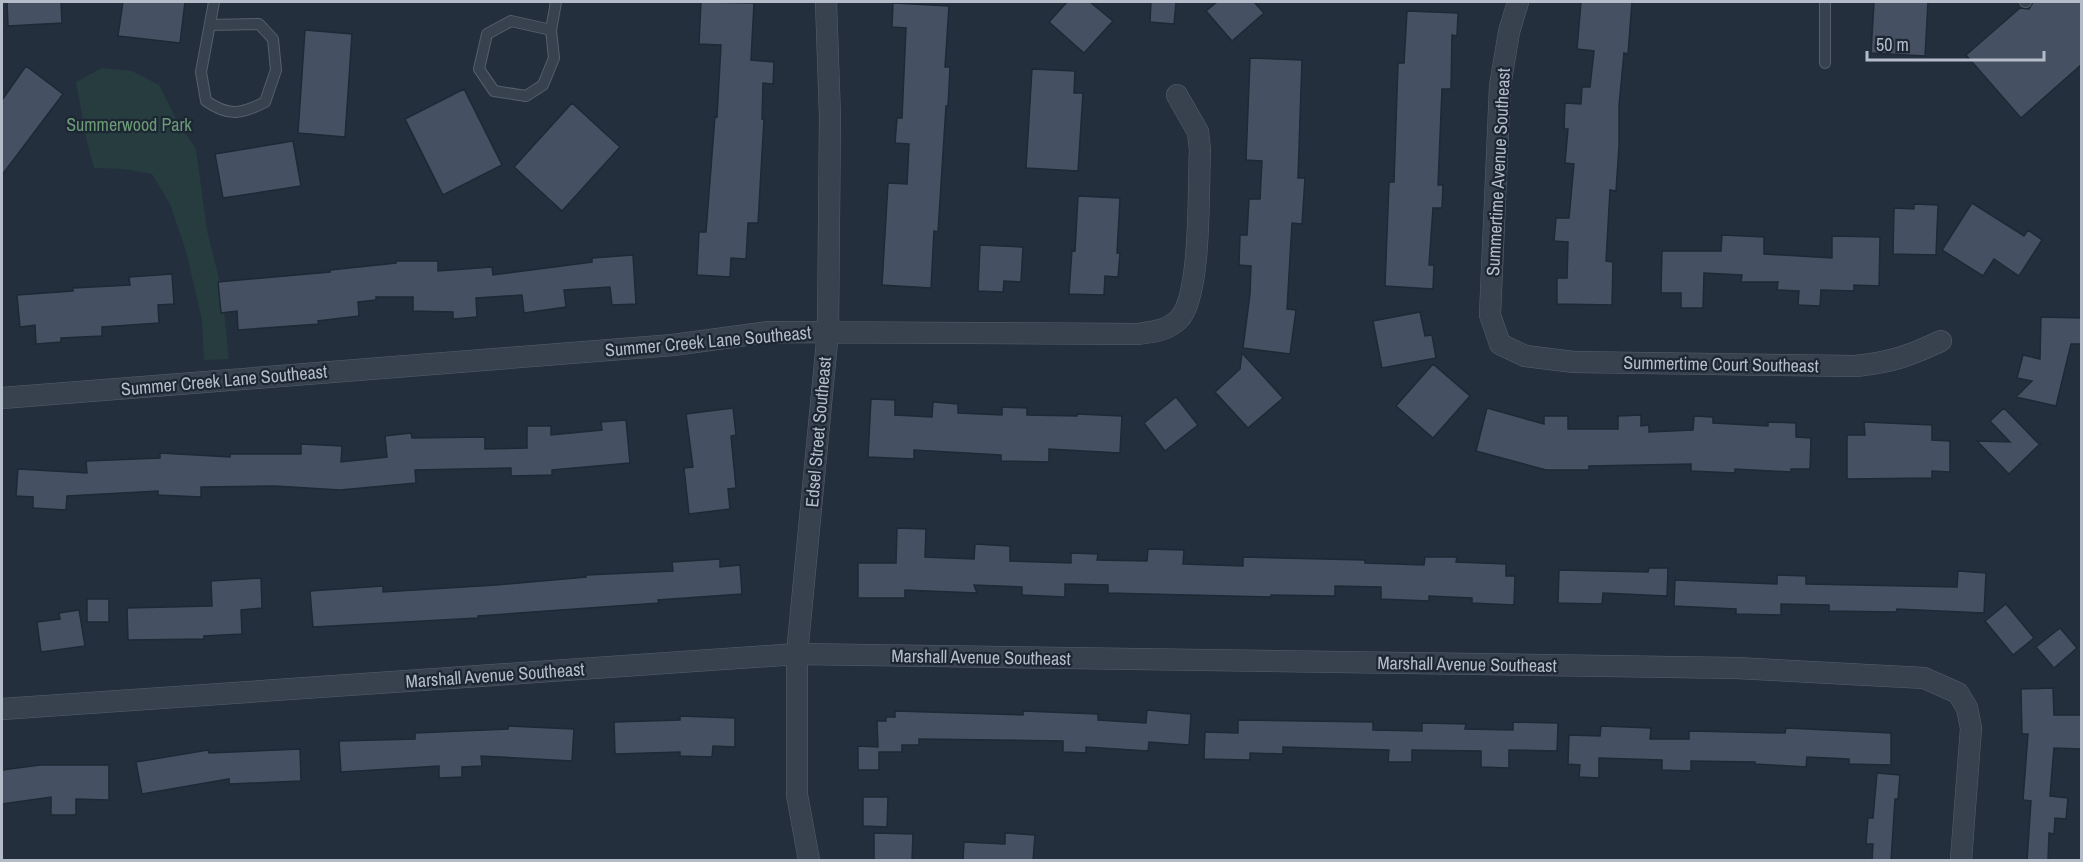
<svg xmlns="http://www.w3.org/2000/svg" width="2083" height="862" font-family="'Archivo Narrow',sans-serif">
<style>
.green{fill:#263c3f}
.building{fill:#455162;stroke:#1f2835;stroke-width:1.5}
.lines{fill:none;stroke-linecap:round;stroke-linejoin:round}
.service-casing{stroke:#565f6c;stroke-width:12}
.minor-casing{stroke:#565f6c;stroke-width:22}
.service{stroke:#38414e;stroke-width:10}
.minor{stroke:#38414e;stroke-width:21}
.labels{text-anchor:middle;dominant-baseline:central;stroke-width:4.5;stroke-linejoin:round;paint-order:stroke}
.park-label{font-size:18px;fill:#6b9a76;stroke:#1d2633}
.street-label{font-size:18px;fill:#b4bcc9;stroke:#1d2633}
</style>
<rect width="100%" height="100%" fill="#242f3e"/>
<!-- green -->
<path class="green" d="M102,68l30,3 27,14 16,32 21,32 11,82 15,60 7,68 -25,1 -2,-40 -16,-69 -16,-47 -18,-30 -28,-5 -30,-1 -7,-27 -11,-59z"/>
<!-- building -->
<path class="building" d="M7,2h54l1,21 -54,3z
M123,2h62l-5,41 -62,-7z
M701,2l53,1 -3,57 23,2 -1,22 -10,-1 -1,36h2l-6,104h-10l-2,36 -15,-1 -1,19 -33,-2 2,-43h7l9,-116 2,1 4,-72 -22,-1z
M1067,2h23l23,19 -29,32 -35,-31z
M1151,2h25l-2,22 -24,-2z
M1217,2h37l10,11 -32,28 -26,-30z
M1581,2h51l-4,52 -4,-1 -5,53v40l-3,45 -6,-1 -4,71 7,1 -1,43 -55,-1v-26h10l1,-36 -14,-1 2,-23h13l5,-54 -9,-1 3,-34h-4l1,-26 16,1 1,-17h8l4,-36 -17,-2z
M1874,2h54l-3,54 -54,-3z
M2033,2h49v62l-61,54 -55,-63 54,-47 9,1z
M893,3l56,3 -4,61h5l-2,39h-2l-8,126 -4,-1 -3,57 -49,-3 6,-102 19,1 2,-40 -14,-1 2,-25h5l4,-90 -14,-1z
M1407,11l51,2 -1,23 -5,-1 -1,54h-9l-4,96h5l-1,23h-9l-4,57h5l-1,24 -48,-3 4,-104h5l4,-119h6z
M305,30l47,4 -7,103 -47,-4z
M1250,58l52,2 -4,118h7l-3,46 -10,-1 -5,86 9,1 -6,44 -47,-6 7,-54 1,-28 -12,-1 1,-30h7l2,-36h11l2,-38 -16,-1z
M26,66l37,28 -61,81v-75z
M1032,69l43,2 -1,22h9l-5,78 -52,-3z
M464,89l38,76 -59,30 -38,-76z
M572,103l48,44 -58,64 -48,-44z
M293,141l8,45 -78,12 -8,-44z
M1078,196l42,2 -3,55h3l-2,24 -13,-1 -1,19 -35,-1 3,-44 3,1z
M1972,203l52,33 4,-6 14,10 -23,36 -25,-17 -11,17 -41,-26z
M1914,204l24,1 -2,50 -43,-1 1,-46 20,1z
M1722,235l42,2v17l68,4v-22l48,1 -1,49 -25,-1v6l-33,-1 -1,16 -22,-1 1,-14 -22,-1 1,-8h-37l1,-7 -38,-2 -1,35h-22v-15h-20l1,-42h59z
M980,245l43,2 -2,35 -17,-1 -1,11 -25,-1z
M633,255l3,49 -24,1 -2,-18 -46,3 2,17 -42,6 -2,-18 -46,3 1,19 -24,2v-7l-40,-1v-14h-37v3l-18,2 1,14 -41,5 1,3 -81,6 -1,-19 -16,2 -3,-31 112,-10v-2l66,-7v-2h42v10l54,-4 1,8 99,-13v-4z
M172,274l2,30 -16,1 1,18 -57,4v9l-41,2v4l-25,2 -1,-19 -15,2 -3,-32 56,-4v-3l57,-3 -1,-8z
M1420,312l5,24 7,-1 4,23 -54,10 -9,-47z
M2041,317l41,1v26h-11l-15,62 -40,-9 16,-16 -15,-3 6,-23 17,4z
M1242,353l41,45 -35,30 -33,-36 25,-23z
M1433,364l37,32 -37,42 -37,-32z
M1176,397l22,28 -33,26 -21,-28z
M871,399l24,1v15l37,2 1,-15 25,2v9l44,2v-8l25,1v7l50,1v-2l45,2 -2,37 -71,-4v13l-48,-1v-6l-87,-5v9l-46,-2z
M733,408l3,27 -5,1 5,52 -8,1 2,20 -41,5 -5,-46 9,-1 -7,-53z
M1487,408l57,16v-8h24v13h50v-13l23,-1v11l8,-1v7l44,-2 1,-14 19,1v6l55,3v-4l28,1v14l15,1 -1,31h-19v3l-56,-3v4l-44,-2v-7l-102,2v4h-43l-70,-19z
M2004,408l34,35h3l-32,31 -32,-33 33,1 -20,-21z
M626,420l4,43 -78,7v5l-41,1v-8l-96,2 1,13 -76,7 -65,-4 -74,1v10l-43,-2v-4l-91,5 -1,14 -33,-2v-11l-17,-1 2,-27 69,4 -1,-12 74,-3v-5l70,4v-3h71v-10l41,2 -1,16 46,-5 -2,-21 26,-3 1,5 73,-1v12l42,-1v-22h24v9l51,-5 -1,-8z
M1864,422l68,3v15l18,1v31l-18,-1v7l-85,1v-44h18z
M897,528l29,1 -1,28 49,2 1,-15 35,2v15l61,2v-10l27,1 -1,6 50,1 1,-12 36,1 -1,14 60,2v-9l122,3v3l59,2 1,-8h32l-1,5 50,2v12h9l-1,29 -42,-2v-5l-43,-2v5l-48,-2v-12l-46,-1v10l-64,-1v2l-163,-4v-8l-43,-1v13l-43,-2v-8l-48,-2 3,8 -72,-3v8h-47v-35h38z
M720,559v8l20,-2 2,29 -84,6 1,3 -181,13v2l-165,9 -3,-36 73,-5v6l113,-7 90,-8v-2l87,-4 -1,-9z
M1649,568h19l-1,28 -64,-3 -1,11 -44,-1 1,-33 89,2z
M1958,571l28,2 -2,40 -87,-4 -1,3 -67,-1v-6l-48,-1v11l-45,-1v-5l-62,-3 1,-26 102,4v-9l29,1v8l151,3z
M261,578l1,30 -21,2 1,24 -38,2v3l-76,1 -1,-32 85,-2 -1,-25z
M87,599h22v23h-22z
M2006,604l28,34 -21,17 -28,-34z
M79,610l6,36 -44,6 -4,-30 23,-3 -1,-6z
M2060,628l17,20 -23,20 -18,-21z
M2053,688l1,27h28v34l-28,-1 -4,48 18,2 -2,21 -11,-1 -1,16 -5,-1 -1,28h-21l4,-60 -8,-1 5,-66h-6l-1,-45z
M1147,710l44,4 -2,31 -40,-3 -1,9 -62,-4v6l-23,-1v-11l-144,-2v6h-17v7h-23v18h-21v-24l20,1 -1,-26h9v-4h9v-6l128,4v-4l75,3v6l48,3z
M680,716l55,2v29l-22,-1 -1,11 -32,-1v-4l-65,2 -1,-32 66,-2z
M1238,720l135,2v8l49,1v-8l44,1 -1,5 48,1v-8l45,1 -1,28 -48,-1v18l-28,-1v-16l-69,-1v12h-24l1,-12 -106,-3v7l-33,-1v7l-46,-1 1,-27 33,1z
M508,726l66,3 -2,32 -91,-5 1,10 -20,1v10l-23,1v-12l-98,6 -2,-31 76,-2v-6l93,-4z
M1601,726l50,2 -1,11h39v-8l96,2 1,-5 105,5v32l-42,-1v-5l-42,-2 -1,10 -51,-3v-2l-64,-1v10l-29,-1v-10l-63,-2v20l-20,-1 1,-12 -12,-1 1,-29 31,1z
M300,749l1,32 -72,3v-5l-87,15 -6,-32 72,-12 1,3z
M40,765h69v35l-33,-1v16h-25v-18l-49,7v-34z
M1877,773l23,2 -2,24h-3l-4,62h-19l1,-17h-7l2,-26h5z
M863,797h25l-1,30 -24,-1z
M874,833l39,1 -1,27h-38z
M1005,833l30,2 -2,26h-70l1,-19 41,2z"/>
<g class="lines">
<!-- service casing -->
<g class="service-casing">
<path id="service" d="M1825,2v61
M2025,2h1
M211,25l48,-1 14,15 3,31 -11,32c-23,12 -36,15 -59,-1l-5,-29 13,-70
M551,30l-40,-9 -24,13 -8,35 15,22 32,5 17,-11 11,-27 -3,-28 5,-28"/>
</g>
<!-- minor casing -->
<g class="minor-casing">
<path id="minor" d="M1518,2l-9,30 -9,54 -10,229 10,29 25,12 49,6 282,4c36,-4 53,-10 85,-25
M2,398l671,-53 96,-13 368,2c16,-2 30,-3 42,-15 23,-23 19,-134 21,-169l-2,-18 -21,-37
M2,709l795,-55 939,14 188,10 34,15 9,15 4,20 -10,132
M809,860l-12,-65v-141l31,-323 2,-214 -4,-115"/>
</g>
<!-- service -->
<use href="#service" class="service"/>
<!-- minor -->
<use href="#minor" class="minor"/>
</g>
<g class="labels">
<!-- park labels -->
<g class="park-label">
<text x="129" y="124">Summerwood Park</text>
</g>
<!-- street labels -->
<g class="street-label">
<text transform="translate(1498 172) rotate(-87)">Summertime Avenue Southeast</text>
<text transform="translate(708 341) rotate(-5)">Summer Creek Lane Southeast</text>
<text transform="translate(1721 364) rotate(1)">Summertime Court Southeast</text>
<text transform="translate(224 380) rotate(-5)">Summer Creek Lane Southeast</text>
<text transform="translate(818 432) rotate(-85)">Edsel Street Southeast</text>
<text transform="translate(981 657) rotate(1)">Marshall Avenue Southeast</text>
<text transform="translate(1467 664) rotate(1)">Marshall Avenue Southeast</text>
<text transform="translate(495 675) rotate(-4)">Marshall Avenue Southeast</text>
</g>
</g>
<!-- border -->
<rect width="2083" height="862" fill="none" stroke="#b4bcc9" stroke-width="6"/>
<!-- scale -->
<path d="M1867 51v9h177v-9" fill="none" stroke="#b4bcc9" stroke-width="3"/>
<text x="1876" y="51" font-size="18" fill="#b4bcc9" stroke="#1d2633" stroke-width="4.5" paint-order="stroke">50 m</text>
</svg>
